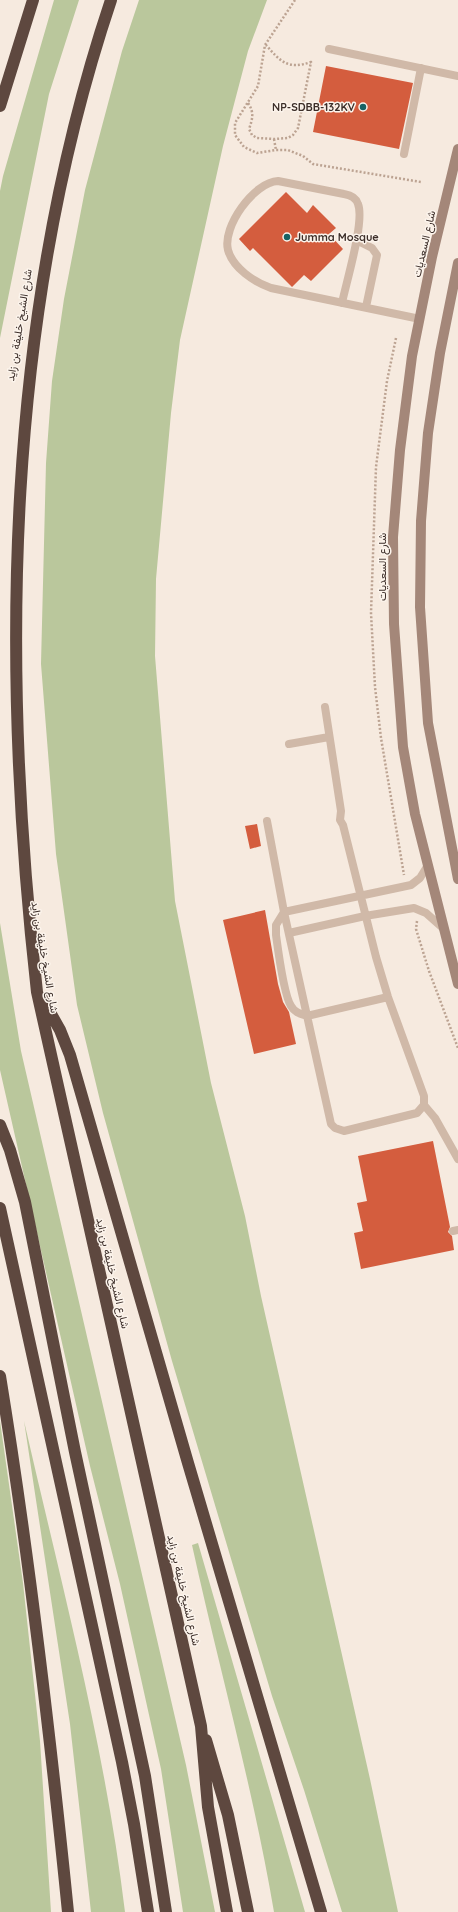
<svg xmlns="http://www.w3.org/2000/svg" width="458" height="1912" font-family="Quicksand,Vazirmatn,sans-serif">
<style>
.green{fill:#bac79c}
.building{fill:#d45d3e}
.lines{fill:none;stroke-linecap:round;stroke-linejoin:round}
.path{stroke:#bca392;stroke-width:2.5;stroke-dasharray:2 2;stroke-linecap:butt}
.lane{stroke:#d0b9a8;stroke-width:8}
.secondary{stroke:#a48779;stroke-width:10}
.highway{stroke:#5e483f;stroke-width:12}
.poi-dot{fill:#196264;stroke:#fcf4ec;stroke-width:1.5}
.labels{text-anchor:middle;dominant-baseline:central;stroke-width:3;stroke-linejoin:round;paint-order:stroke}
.poi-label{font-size:11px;font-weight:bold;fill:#3c2e29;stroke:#fcf4ec;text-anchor:end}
.street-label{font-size:11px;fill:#3c2e29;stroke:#fcf4ec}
</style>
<rect width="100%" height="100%" fill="#f6eadf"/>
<!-- green -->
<path class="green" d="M54,0h25l-30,94 -49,244v-147l3,-15z
M139,0h128l-19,51 -25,95 -43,194 -9,73 -15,166 -1,77 20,245 36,182 34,133 16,80 109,483 28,133h-56l-38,-122 -32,-94 -100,-335 -69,-248 -26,-108 -21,-151 -15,-190 5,-201 6,-82 12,-82 21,-109 37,-139z
M0,923l21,128 165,714 29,147h-32l-22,-143 -41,-185 -30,-118 -90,-396z
M0,1421l23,162 17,158 11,171h-51z
M24,1421c37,162 81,325 101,491h-34l-21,-188z
M198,1543l107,369h-31c-21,-124 -55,-244 -82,-367z"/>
<!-- building -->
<path class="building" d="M326,66l87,17 -14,66 -86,-17z
M286,192l21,21 6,-8 23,23 -7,6 14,15 -32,32 -7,-6 -12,12 -39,-39 -3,3 -11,-12z
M257,824l4,22 -11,3 -5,-23z
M265,910l13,74 5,18 6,10 7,32 -42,10 -31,-134z
M433,1141l17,86 -2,5 4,4 2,14 -93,19 -7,-36 9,-2 -6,-28 10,-2 -9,-45z"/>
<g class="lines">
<!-- path -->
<path class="path" d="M295,0l-30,45 -7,41 -23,37v12l9,12 13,6 19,-3h12l15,6 10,8 108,18
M248,103c6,9 5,15 1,26l3,6 5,3 17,1 14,-1 5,-3 5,-7 13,-66c-23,8 -30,0 -45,-17
M274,139l2,11
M396,338l-9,43 -11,86 -5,146 4,74 6,51 23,137
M417,921l-1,8 13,42 29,77"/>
<!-- lane -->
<path class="lane" d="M329,49l129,27
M404,154l17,-86
M356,240l16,8 5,7 -11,52
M342,303c4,-20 23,-82 16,-99 -2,-7 -8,-9 -14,-10l-66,-13c-24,1 -56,46 -50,69 5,18 26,32 43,38l149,31
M289,744l40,-7
M267,821l17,91 47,212 4,4 9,3 73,-18 7,-8v-9l-36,-99 -12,-40 -33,-132 -3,-5 1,-9 -16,-104
M289,933l76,-17 49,-8 12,5 18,16
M388,997l-81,19c-6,-2 -12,-3 -16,-10 -7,-11 -13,-56 -15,-71v-10l8,-13 127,-27 9,-7 8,-13
M424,1105l11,13 23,41
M453,1231l5,-1"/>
<!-- secondary -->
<path class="secondary" d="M458,149l-26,108 -20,99 -12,94 -7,87 1,87 9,123 12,67 43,170
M458,263l-18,90 -12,80 -7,88 -1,86 8,116 30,156"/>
<!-- highway -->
<path class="highway" d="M111,0c-106,316 -111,663 -74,992l164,734 7,81 19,105
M0,106l33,-106
M42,998l18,32 10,25 118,408 133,449
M0,1125l10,25 15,52 50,250 70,324 21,136
M0,1208l122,554 12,62 14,88
M0,1376c29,178 50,357 68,536
M206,1740l22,75 20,97"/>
</g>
<!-- markers -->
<g class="poi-dot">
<circle cx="363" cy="107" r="4"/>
<circle cx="287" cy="237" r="4"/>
</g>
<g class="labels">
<!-- poi labels -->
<g class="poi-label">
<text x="355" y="107">NP-SDBB-132KV</text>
<text x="295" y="237" text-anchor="start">Jumma Mosque</text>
</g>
<!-- street labels -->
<g class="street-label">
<text transform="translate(424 244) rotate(-77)">شارع السعديات</text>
<text transform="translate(19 325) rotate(-81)">شارع الشيخ خليفة بن زايد</text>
<text transform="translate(382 567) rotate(-90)">شارع السعديات</text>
<text transform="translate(45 957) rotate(80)">شارع الشيخ خليفة بن زايد</text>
<text transform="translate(113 1273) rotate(77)">شارع الشيخ خليفة بن زايد</text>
<text transform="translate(184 1590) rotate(77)">شارع الشيخ خليفة بن زايد</text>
</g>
</g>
</svg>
